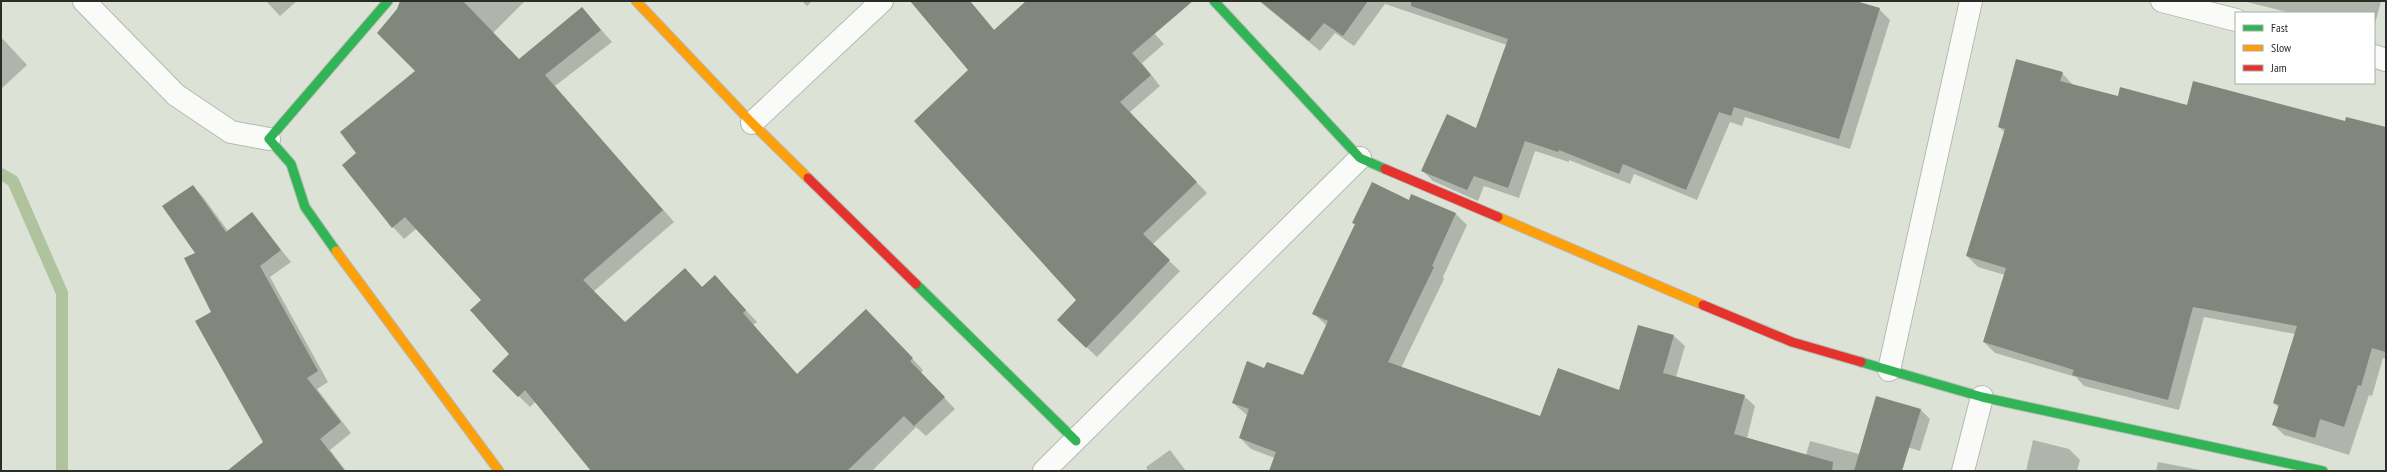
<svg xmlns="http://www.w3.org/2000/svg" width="2387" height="472" font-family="'PT Sans Narrow',sans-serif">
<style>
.shadow{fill:#0003}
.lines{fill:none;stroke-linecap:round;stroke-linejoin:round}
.stream{stroke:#afc39f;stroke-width:12}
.building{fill:#81877d}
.street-casing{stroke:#b4bab0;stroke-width:24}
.fast-casing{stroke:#b4bab0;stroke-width:11}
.slow-casing{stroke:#b4bab0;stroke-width:11}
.jam-casing{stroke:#b4bab0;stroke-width:11}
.street{stroke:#fafbf9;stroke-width:22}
.fast{stroke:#30b455;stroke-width:9}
.slow{stroke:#ff9f0a;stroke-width:9}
.jam{stroke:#e5322d;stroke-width:9}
</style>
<rect width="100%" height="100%" fill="#dce3d6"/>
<!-- shadow -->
<path class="shadow" d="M266,1h31l-17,15z
M401,1h124l-89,89z
M802,1h10l-5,5z
M929,1h41l25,30 56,-30h74l39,43 -22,19 18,23 -30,26 77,81 -55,52 28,26 -83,86 -29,-27 10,-30 -108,-230z
M1259,1h594l26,8 11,11 -40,129 -105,-32 -3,9 -12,-4 -33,78 -63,-26 -4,10 -61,-24v2l-34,-11 -16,47 -35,-12 -6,15 -45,-20 -11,-11 54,-41 31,-84 -122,-41 -31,42 -19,-13 -15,18z
M2243,1h138l-7,27v-15h-83z
M582,8l30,34 -57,44 119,136 -81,70 32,31 60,-54 18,19 12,-11 42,45 -4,3 45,50 80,-53 45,48 -2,3 34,36 -29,27 -10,-9 -44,44h-279l-57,-70 -6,6 -37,-36 17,-17 -27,-54 -67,-71 -12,10 -11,-12 14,-73z
M1,37l26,28 -26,24z
M2062,73l11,12 45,12 268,31v231l-3,-1 -11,38 -3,-1 -20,60 -65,-20 -11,-11 6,-16 -5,-5 21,-69 -91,-17 -25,93 -95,-24 -8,-9 -81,-24 -11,-11 21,-67 -27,-8 -11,-11 38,-123 -6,-6z
M193,186l10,11 25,34 24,-17 39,48 -21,15 58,105 -11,7 34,44 -21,17 16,21h-97l15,-28 -52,-130 -15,-60z
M1412,195l44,19 11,11 -24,52 1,2 -43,89 140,50 79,-27 54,-55 11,10 -9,31 68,19 11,10 -8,32 59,17 4,-14 64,17 10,13h-614l5,-13 -24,-9 -11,-11 8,-22 -15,-13 32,-33 38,6 24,-50 -14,-13 43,-88 -2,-2 55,-22z
M1876,397l45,13 9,9 -10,32 -44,-13z
M2033,440l36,9 11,11 -3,11h-51z
M1170,450l16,21h-38l-2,-4z
M2158,462l47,9h-49z"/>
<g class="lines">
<!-- stream -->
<path class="stream" d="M1,174l12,7 49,112v178"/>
</g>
<!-- building -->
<path class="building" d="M400,1h63l56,58 63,-52 19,23 -56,45 118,135 -80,70 42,42 60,-54 17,19 13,-12 31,35 -3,3 54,61 69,-65 47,49 -3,3 35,36 -31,29 -10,-10 -57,55h-256l-66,-81 -7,7 -26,-26 17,-17 -39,-44 11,-10 -76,-83 -13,11 -50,-63 14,-12 -16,-21 75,-61 -38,-38 20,-24z
M910,1h60l24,29 32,-29h167l-61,52 19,22 -31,27 77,80 -54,52 27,26 -84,88 -29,-28 19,-20 -162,-179 54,-51z
M1260,1h108l-25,35 -19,-13 -15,18z
M1411,1h445l24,7 -41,131 -105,-32 -3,9 -12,-4 -33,78 -63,-26 -4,10 -60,-24 -1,2 -33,-11 -17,47 -34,-12 -7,14 -46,-19 26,-57 29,14 32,-89 -97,-33z
M2016,59l47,13 -3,9 58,15 2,-9 67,18 6,-24 152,40 1,-4 40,10v225l-14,-4 -11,38 -3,-1 -14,42 -24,-8 -5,19 -43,-13 7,-20 -6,-2 24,-77 -104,-19 -25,93 -96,-25 2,-5 -91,-28 23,-74 -40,-12 39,-127 -7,-2z
M1372,182l37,18 2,-6 45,19 -24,53 2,1 -46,95 152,54 18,-48 61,22 19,-65 36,10 -11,38 82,22 -11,39 99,28 -1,9h-563l7,-19 -37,-14 10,-29 -17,-6 15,-42 17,7 3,-6 36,13 25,-54 -16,-7 43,-90 -3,-1z
M193,185l33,47 26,-20 29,38 -21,16 58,105 -11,7 34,44 -21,17 25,32h-118l36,-29 -68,-121 16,-9 -27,-54 11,-5 -33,-47z
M1876,396l45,13 -19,62h-48z"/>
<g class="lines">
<!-- street casing -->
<g class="street-casing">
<path id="street" d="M84,1l92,94 55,37 38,7
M2162,1l74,19
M2374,56l12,4
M752,123l130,-122
M1889,370l82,-369
M1044,471l316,-313
M1963,471l19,-74"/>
</g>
<!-- fast casing -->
<g class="fast-casing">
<path id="fast" d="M1214,1l146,157 25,11
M336,251l-31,-44 -14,-43 -22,-25 119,-138
M916,284l160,157
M1861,362l121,35 341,74"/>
</g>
<!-- slow casing -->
<g class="slow-casing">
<path id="slow" d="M636,1l116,122 56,55
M1498,217l205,88
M336,251l163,220"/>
</g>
<!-- jam casing -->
<g class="jam-casing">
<path id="jam" d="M1385,169l113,48
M808,178l108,106
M1703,305l89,37 69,20"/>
</g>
<!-- street -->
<use href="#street" class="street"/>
<!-- fast -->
<use href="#fast" class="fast"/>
<!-- slow -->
<use href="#slow" class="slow"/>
<!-- jam -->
<use href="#jam" class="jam"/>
</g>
<!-- border -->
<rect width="2387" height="472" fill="none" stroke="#292d25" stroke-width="4"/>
<!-- legend -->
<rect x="2235" y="12" width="140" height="72" fill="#ffffff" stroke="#a9aba8"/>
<rect x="2243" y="25" width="20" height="6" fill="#30b455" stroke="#a9aba8"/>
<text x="2271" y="32" font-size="12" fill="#292d25">Fast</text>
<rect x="2243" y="45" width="20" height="6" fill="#ff9f0a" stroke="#a9aba8"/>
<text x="2271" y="52" font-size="12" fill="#292d25">Slow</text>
<rect x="2243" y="65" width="20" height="6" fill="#e5322d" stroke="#a9aba8"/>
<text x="2271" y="72" font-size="12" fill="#292d25">Jam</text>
</svg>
